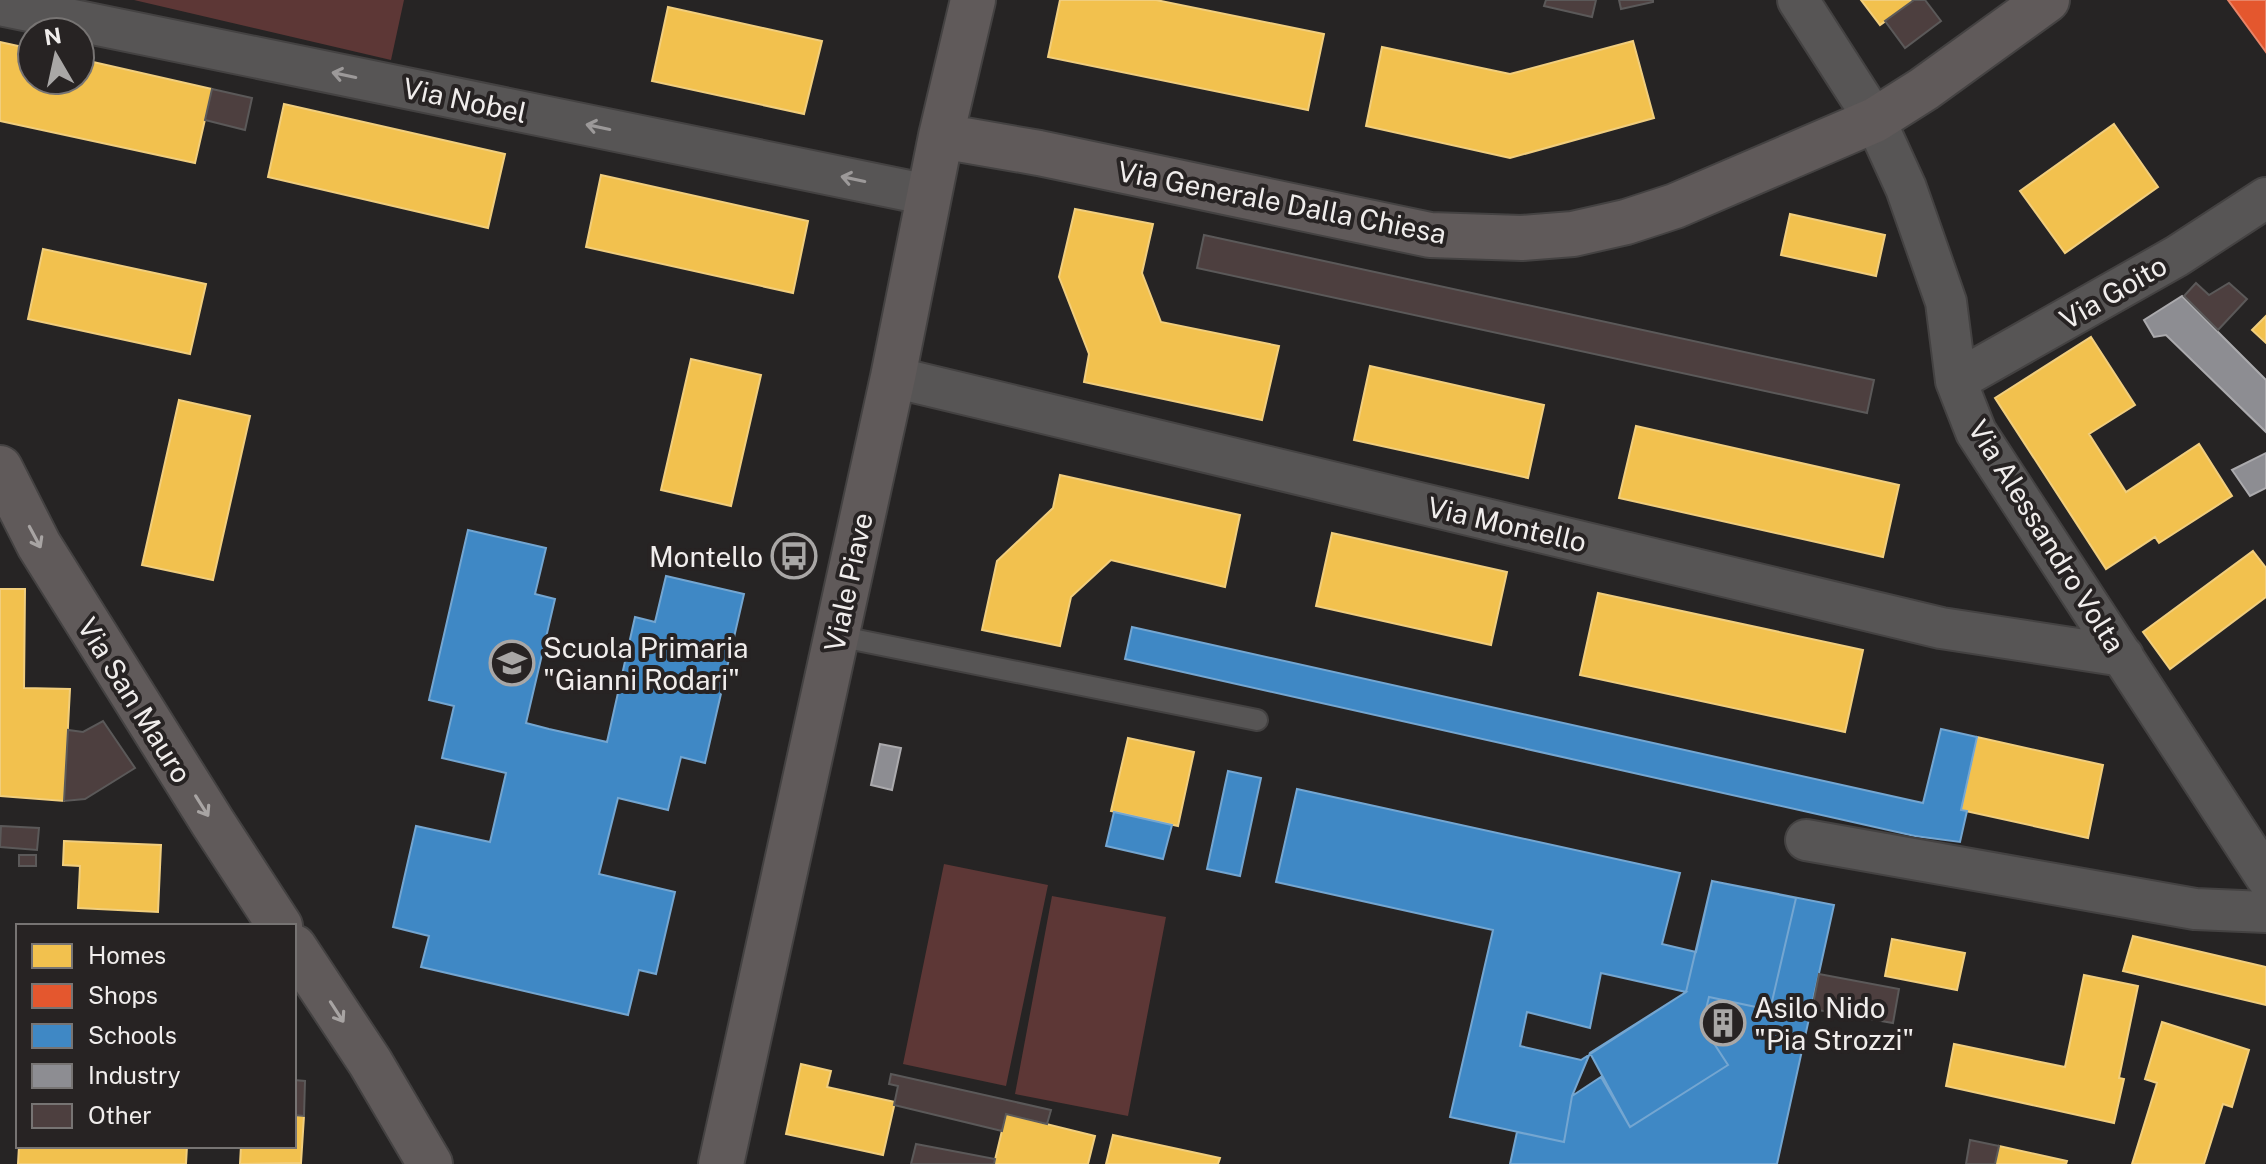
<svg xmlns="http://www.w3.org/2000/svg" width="2266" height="1164" font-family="'Public Sans',sans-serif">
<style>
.green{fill:#5d3736}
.homes{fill:#f2c14e;stroke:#f1ce7d;stroke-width:2}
.shops{fill:#e4572e;stroke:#e88467;stroke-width:2}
.schools{fill:#3f88c5;stroke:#74a6d1;stroke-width:2;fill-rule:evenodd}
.industry{fill:#8d8d92;stroke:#abaaad;stroke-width:2}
.building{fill:#4d3f3f;stroke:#5b5959;stroke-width:2}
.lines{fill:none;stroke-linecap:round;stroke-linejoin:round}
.lane-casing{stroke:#444242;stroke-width:24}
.street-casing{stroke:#444242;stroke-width:44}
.secondary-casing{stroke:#444242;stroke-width:48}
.lane{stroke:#575555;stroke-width:20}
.street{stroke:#575555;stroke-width:40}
.secondary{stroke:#605a5a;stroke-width:44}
.oneway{stroke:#9c9999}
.oneway2{stroke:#a8a4a3}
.labels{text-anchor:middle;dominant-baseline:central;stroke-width:8;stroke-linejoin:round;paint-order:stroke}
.street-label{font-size:28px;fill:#f0edec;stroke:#272323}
.poi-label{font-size:28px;fill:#f0edec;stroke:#272323;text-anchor:start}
</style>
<rect width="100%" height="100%" fill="#262424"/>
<!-- green -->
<path class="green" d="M134,0h270l-13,60z
M944,864l104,21 -42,201 -103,-22z
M1052,896l114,21 -38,199 -113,-22z"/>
<!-- homes -->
<path class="homes" d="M1060,0h96l168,34 -16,76 -260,-53z
M1861,0h49l2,2 -32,23z
M668,7l154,34 -18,73 -152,-33z
M1633,41l21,77 -144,40 -144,-32 16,-79 128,27z
M0,42l32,7v31h48v-21l132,30 -17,74 -195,-42z
M284,104l221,50 -17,74 -220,-51z
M2114,124l44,63 -93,66 -45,-62z
M601,175l207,46 -15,72 -207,-46z
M1075,209l78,15 -11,49 19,49 118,24 -17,74 -178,-38 5,-28 -30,-77z
M1790,214l95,21 -9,41 -95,-21z
M43,249l163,35 -16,70 -162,-35z
M2266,316v27l-14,-13z
M2091,337l44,68 -46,29 37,58 73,-48 33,52 -73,47 -4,-6 -49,32 -111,-171z
M691,359l70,16 -30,131 -70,-16z
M1370,366l174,39 -16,73 -174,-38z
M179,400l71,16 -37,164 -71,-15z
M1636,426l263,59 -16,72 -264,-59z
M1060,475l180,40 -15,72 -114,-27 -40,37 -11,49 -78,-16 15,-69 56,-53z
M1332,533l175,39 -16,73 -175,-39z
M2253,551l13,17v29l-96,72 -27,-37z
M0,589h25l-1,99 46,1 -6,112 -64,-5z
M1598,593l265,57 -18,82 -265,-57z
M1977,737l126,28 -15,73 -127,-28z
M1128,738l66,14 -16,74 -67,-15z
M64,841l97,4 -3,67 -80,-4 2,-42 -17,-1z
M2133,936l133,31v38l-143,-34z
M1892,939l73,14 -8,37 -72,-14z
M2084,975l54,11 -19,92 5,1 -10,44 -168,-37 8,-42 111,23z
M2162,1022l87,28 -17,57 -9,-3 -19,60h-72l25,-81 -12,-4z
M801,1064l30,7 -4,16 68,15 -12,53 -97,-21z
M1006,1114l89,22 -7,28h-94z
M294,1115l10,1 -3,47 -61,1 1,-18h53z
M1113,1135l107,23 -2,6h-112z
M19,1146h168l-1,18h-168z
M1999,1146l68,15 -1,3h-71z"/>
<!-- shops -->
<path class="shops" d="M2228,0h38v52l-3,-4z"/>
<!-- schools -->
<path class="schools" d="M468,530l78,18 -11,46 20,5 -29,124 23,6 58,13 28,-125 20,5 11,-46 78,18 -39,169 -24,-6 -13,53 -50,-12 -19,76 76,18 -19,82 -17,-4 -11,45 -207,-48 8,-31 -36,-9 23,-101 74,16 16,-69 -64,-15 12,-52 -25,-6z
M1132,627l791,176 18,-74 36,8 -16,73 6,1 -7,31 -45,-6 -790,-177z
M1228,771l33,7 -21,98 -33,-7z
M1297,789l383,84 -18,71 34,8 16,-71 84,17 -26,112 -61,-13 -7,28 26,40 -98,62 -29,-50 -29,19 -8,46 -114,-25 43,-187 -217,-48zM1601,973l85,19 -105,68 -61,-14 7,-34 63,16z
M1114,812l58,13 -9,34 -57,-13z
M1712,881l84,17 -26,112 -61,-13 -7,28 26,40 -98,62 -40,-74 96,-61z
M1712,881l122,24 -57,259h-267l7,-32 47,10 8,-46 18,-43 96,-61z"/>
<!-- industry -->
<path class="industry" d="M2182,296l84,84v52l-100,-97 -12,2 -10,-17z
M2266,453v35l-16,8 -18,-26z
M880,744l21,4 -9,42 -21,-5z"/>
<!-- building -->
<path class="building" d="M1546,0h50l-4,17 -48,-11z
M1619,0h34v2l-32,7z
M1914,0h11l16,21 -36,27 -20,-27z
M212,89l40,9 -7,32 -40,-10z
M1204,235l670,145 -7,33 -670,-145z
M2196,283l13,12 20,-12 18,16 -29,31 -34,-34z
M103,721l32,47 -50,31 -21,2 4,-71 15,2z
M1,826l38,2 -2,22 -37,-3z
M19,855h17v11h-17z
M1819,974l80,15 -6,34 -81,-14z
M891,1074l160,36 -4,14 -41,-10 -4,17 -108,-26 4,-19 -9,-2z
M294,1080l11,1 -1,35 -10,-1z
M1970,1140l29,6 -4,18h-29z
M916,1144l79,15 -1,5h-83z"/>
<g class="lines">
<!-- lane casing -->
<g class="lane-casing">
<path id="lane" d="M837,636l420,84"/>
</g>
<!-- street casing -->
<g class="street-casing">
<path id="street" d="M1798,0l77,120 31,68 40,114 10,79 20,51 290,445
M0,5l929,190
M893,377l1048,251 182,28
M1956,381l221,-125 89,-58
M1806,840l389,69 71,3"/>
</g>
<!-- secondary casing -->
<g class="secondary-casing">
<path id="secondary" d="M941,136l98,17 391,82 92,3 51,-4 53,-12 49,-16 200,-86 49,-31 123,-89
M0,468l39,77 174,278 67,103
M294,947l76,115 60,102
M721,1164l172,-787 48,-241 32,-136"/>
</g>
<!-- lane -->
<use href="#lane" class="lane"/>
<!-- street -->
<use href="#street" class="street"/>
<!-- secondary -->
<use href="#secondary" class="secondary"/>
</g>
<!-- one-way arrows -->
<defs><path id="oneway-shaft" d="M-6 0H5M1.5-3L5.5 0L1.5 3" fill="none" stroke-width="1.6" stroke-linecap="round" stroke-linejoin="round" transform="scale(2)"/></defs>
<g class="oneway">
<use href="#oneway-shaft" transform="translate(344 75) rotate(-168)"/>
<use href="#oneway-shaft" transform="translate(598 127) rotate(-168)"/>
<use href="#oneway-shaft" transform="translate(853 179) rotate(-168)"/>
</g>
<g class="oneway2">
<use href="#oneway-shaft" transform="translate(35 537) rotate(62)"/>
<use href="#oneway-shaft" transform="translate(202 806) rotate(58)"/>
<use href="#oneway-shaft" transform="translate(337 1012) rotate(57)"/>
</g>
<!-- icons -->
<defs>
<g id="bus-ring" transform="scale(2.3)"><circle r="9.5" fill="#272323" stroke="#a9a7a6" stroke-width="1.5"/><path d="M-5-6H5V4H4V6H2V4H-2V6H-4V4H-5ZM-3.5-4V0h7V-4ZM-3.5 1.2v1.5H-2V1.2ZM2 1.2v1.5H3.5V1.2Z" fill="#a9a7a6"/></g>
<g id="school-ring" transform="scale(2.3)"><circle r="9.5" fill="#272323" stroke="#a9a7a6" stroke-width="1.5"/><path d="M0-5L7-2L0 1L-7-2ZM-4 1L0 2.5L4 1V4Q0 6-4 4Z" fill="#a9a7a6"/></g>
<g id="building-ring" transform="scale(2.3)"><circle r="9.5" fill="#272323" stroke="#a9a7a6" stroke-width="1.5"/><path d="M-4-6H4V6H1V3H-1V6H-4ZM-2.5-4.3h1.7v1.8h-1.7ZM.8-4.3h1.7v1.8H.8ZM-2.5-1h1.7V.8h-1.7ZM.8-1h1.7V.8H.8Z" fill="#a9a7a6"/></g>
</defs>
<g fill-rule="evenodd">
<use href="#bus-ring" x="794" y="556"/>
<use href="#school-ring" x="512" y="663"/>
<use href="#building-ring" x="1723" y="1023"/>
</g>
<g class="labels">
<!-- street labels -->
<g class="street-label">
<text transform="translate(465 100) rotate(12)">Via Nobel</text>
<text transform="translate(1282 202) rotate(11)">Via Generale Dalla Chiesa</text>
<text transform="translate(2113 292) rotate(-30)">Via Goito</text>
<text transform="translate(1507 524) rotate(13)">Via Montello</text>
<text transform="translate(2047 536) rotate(58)">Via Alessandro Volta</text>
<text transform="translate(848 582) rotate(-78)">Viale Piave</text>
<text transform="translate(135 700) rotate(58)">Via San Mauro</text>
</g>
<!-- poi labels -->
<g class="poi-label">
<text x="763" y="556" text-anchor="end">Montello</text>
<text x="543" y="647">Scuola Primaria<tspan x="543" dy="32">"Gianni Rodari"</tspan></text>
<text x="1754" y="1007">Asilo Nido<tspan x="1754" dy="32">"Pia Strozzi"</tspan></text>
</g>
</g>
<!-- legend -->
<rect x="16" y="924" width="280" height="224" fill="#272323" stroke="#777473" stroke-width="2"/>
<rect x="32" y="944" width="40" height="24" fill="#f2c14e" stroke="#777473" stroke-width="2"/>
<text x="88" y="964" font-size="24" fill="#f0edec">Homes</text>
<rect x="32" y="984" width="40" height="24" fill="#e4572e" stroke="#777473" stroke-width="2"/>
<text x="88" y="1004" font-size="24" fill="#f0edec">Shops</text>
<rect x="32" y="1024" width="40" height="24" fill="#3f88c5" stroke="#777473" stroke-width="2"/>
<text x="88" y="1044" font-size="24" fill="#f0edec">Schools</text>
<rect x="32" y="1064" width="40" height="24" fill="#8d8d92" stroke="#777473" stroke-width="2"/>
<text x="88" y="1084" font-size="24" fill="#f0edec">Industry</text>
<rect x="32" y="1104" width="40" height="24" fill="#4d3f3f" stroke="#777473" stroke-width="2"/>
<text x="88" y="1124" font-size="24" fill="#f0edec">Other</text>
<!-- north arrow -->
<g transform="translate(56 56) rotate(351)"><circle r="38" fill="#272323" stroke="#777473" stroke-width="2"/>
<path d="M0-6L14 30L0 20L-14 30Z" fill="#a9a7a6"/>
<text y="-12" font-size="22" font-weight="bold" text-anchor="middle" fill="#f0edec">N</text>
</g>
</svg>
